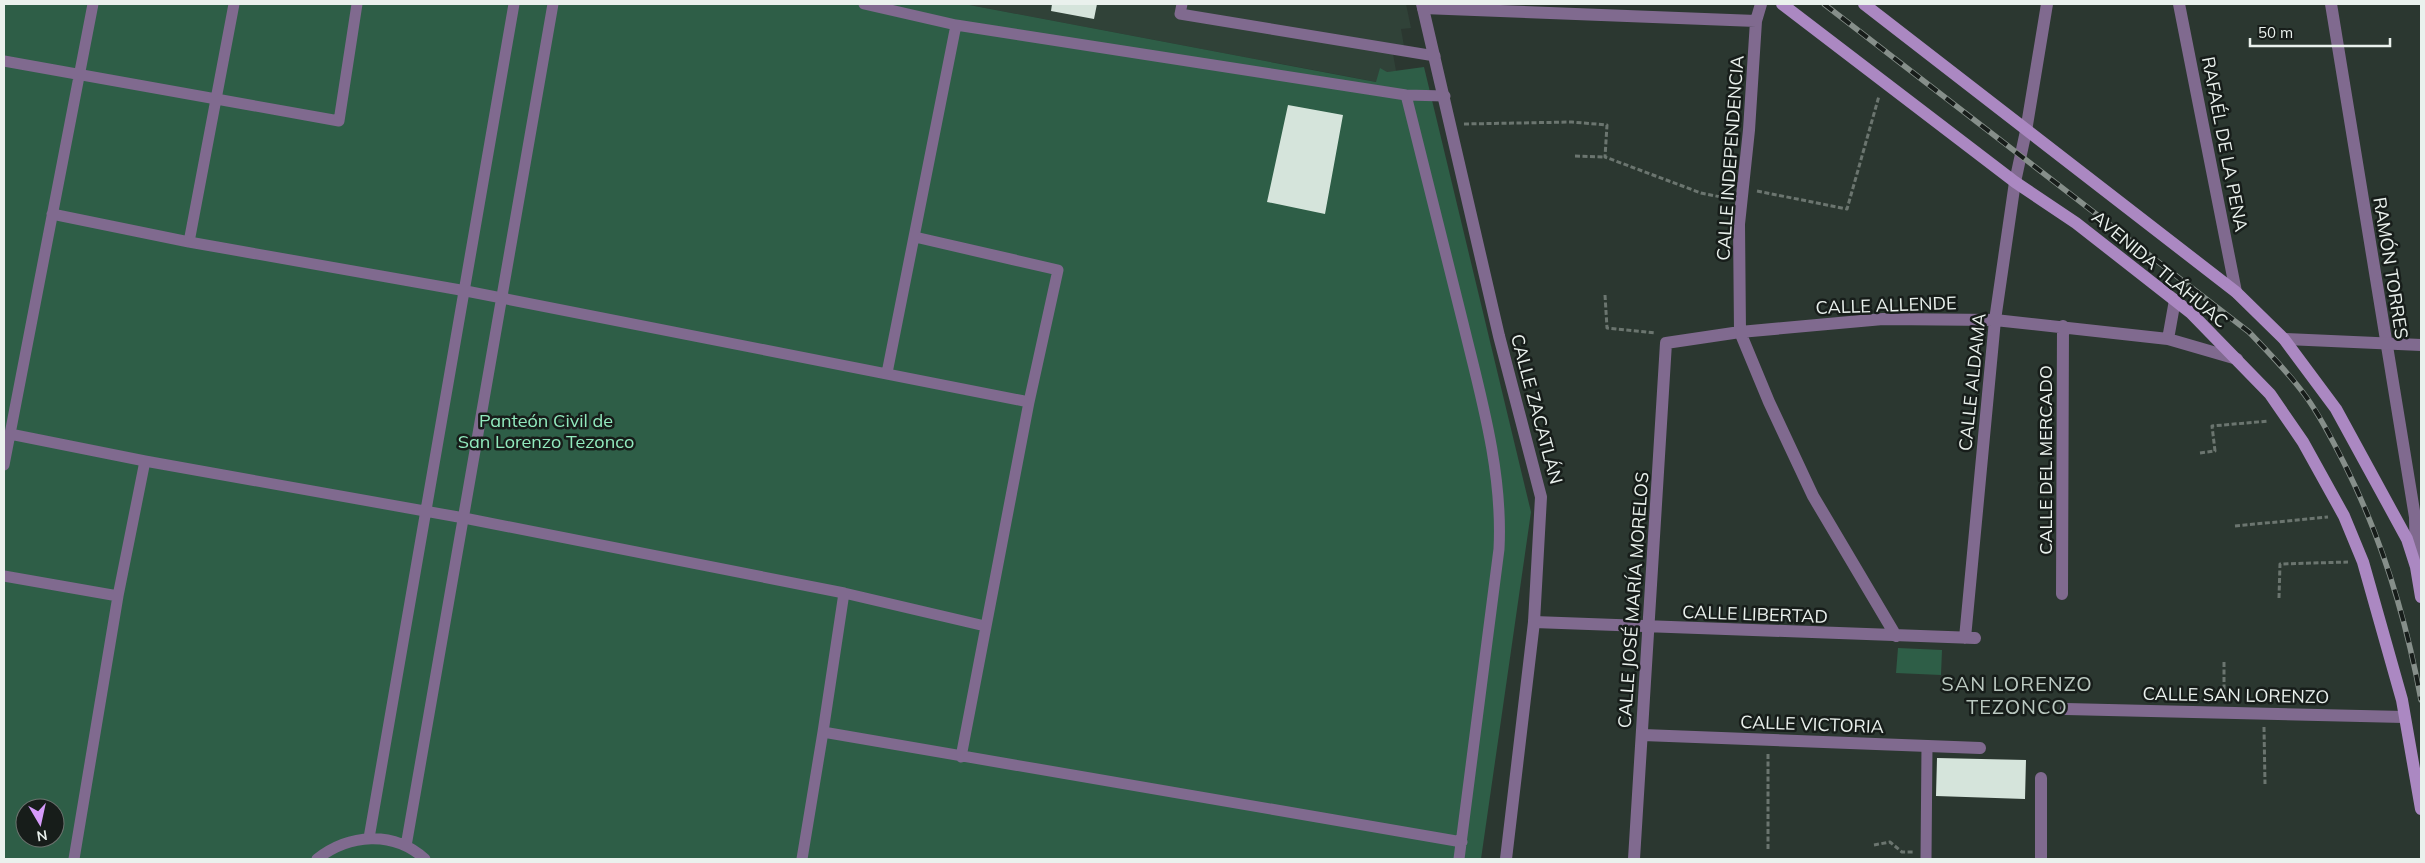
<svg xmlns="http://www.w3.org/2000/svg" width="2425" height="863" font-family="Mulish,sans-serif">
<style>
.built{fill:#304238}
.green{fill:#2e5e47;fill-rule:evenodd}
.building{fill:#d5e4db}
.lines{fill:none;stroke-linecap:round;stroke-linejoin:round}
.path{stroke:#6b756f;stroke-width:3;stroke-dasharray:5 2.5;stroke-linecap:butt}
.service{stroke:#806a8f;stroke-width:11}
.pedestrian{stroke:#806a8f;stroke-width:12}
.minor{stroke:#806a8f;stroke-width:12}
.tertiary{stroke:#806a8f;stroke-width:12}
.secondary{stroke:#ab88c2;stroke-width:12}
.rail-casing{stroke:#868f8a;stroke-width:5.5}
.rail{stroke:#171d1a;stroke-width:4;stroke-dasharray:11;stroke-linecap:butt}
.labels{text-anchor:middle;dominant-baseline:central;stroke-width:5;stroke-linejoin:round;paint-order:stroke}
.street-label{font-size:18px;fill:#eaf1ed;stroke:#171d1a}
.park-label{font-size:18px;fill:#92eabe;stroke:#171d1a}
.quarter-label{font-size:20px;letter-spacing:1px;fill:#bbc9c1;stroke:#171d1a}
</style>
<rect width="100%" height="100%" fill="#2b3730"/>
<!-- built -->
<path class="built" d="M964,4h442l5,24 -10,1 3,17 -12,2 4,23 -9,1 -10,10z"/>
<!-- green -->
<path class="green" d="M4,4h960l412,78 4,-14 7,4 37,-5 107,445 -50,347h-1477zM25,808h30v30h-30z
M1898,648l44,2 -1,25 -45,-2z"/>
<!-- building -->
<path class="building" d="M1052,4h45l-3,15 -43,-8z
M1288,105l55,10 -18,99 -58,-12z
M1937,758l89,2 -1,39 -89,-3z"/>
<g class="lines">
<!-- path -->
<path class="path" d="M1464,124l108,-2 35,3 -2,32 96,36 25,5
M1575,156l30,1
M1757,191l90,18 32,-113
M1605,295l2,33 48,5
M2200,453l15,-2 -3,-25 57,-5
M2235,526l93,-9
M2279,598l1,-34 68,-2
M2224,662v37
M2264,727l1,57
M1874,845l16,-3 12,10h11
M1768,849v-95"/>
<!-- service -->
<path class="service" d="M864,4l92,21 450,70 39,1
M1182,4l-2,10 255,42
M4,61l335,60 18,-117
M1406,95c19,76 38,152 57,228 18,74 40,149 36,226l-40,310
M52,214l137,28 277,49 563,111 -68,355
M915,237l143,33 -29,132
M189,242l45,-238
M887,373l69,-348
M10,434l135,27 319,57 380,75 -21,139 -21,127
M4,465l89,-461
M4,576l114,20
M844,593l141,33
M823,732l639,110
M369,838l145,-834
M406,846l147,-842
M74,859l44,-263 27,-135
M317,859c32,-25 76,-29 108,0
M1926,859l1,-113"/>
<!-- pedestrian -->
<path class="pedestrian" d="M2066,709l338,8"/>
<!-- minor -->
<path class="minor" d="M1761,4l-5,17 -7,109 -10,94 1,108 29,70 44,94 83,140
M2179,4l57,288
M2331,4l84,513 1,45
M1423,8l333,13
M2168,339l7,-39
M2062,594l1,-268
M1534,622l441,16
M1965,638l30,-318 20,-138
M1643,735l337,13
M2041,778v81
M1634,859l32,-516 74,-11 143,-13 112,1 173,19 69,20"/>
<!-- tertiary -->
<path class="tertiary" d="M1422,4l77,332 42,161 -7,125 -28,237
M2015,182l11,-51 21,-127
M2284,339l137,6"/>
<!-- secondary -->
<path class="secondary" d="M1782,4l233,178 61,41 115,90 79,81 33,48 41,74 19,46 39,138 19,109
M1864,4l372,288 48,47 52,70 71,130 9,28 5,30"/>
<!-- rail casing -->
<g class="rail-casing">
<path id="rail" d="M1824,4l425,328c20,21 41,42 58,66 15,21 27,45 39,69 37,75 60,151 75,233"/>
</g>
<!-- rail -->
<use href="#rail" class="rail"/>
</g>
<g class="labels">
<!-- street labels -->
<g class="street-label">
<text transform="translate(2225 144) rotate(79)">RAFAÉL DE LA PENA</text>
<text transform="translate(1730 158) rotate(-86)">CALLE INDEPENDENCIA</text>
<text transform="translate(2391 268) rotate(81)">RAMÓN TORRES</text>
<text transform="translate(2160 269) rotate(40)">AVENIDA TLÁHUAC</text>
<text transform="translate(1886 305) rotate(-2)">CALLE ALLENDE</text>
<text transform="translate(1972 382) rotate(-84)">CALLE ALDAMA</text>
<text transform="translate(1537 409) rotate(75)">CALLE ZACATLÁN</text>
<text transform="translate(2045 460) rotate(-90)">CALLE DEL MERCADO</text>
<text transform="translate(1633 600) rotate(-86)">CALLE JOSÉ MARÍA MORELOS</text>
<text transform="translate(1755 614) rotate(2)">CALLE LIBERTAD</text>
<text transform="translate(2236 695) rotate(1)">CALLE SAN LORENZO</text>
<text transform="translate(1812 724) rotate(2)">CALLE VICTORIA</text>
</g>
<!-- park labels -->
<g class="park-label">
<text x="546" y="420">Panteón Civil de<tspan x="546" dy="21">San Lorenzo Tezonco</tspan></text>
</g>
<!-- quarter labels -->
<g class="quarter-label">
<text x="2017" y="683">SAN LORENZO<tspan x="2017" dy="23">TEZONCO</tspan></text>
</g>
</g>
<!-- border -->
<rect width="2425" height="863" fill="none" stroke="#eaf1ed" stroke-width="10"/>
<!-- north arrow -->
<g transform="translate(40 823) rotate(171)"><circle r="24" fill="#171d1a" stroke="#6b726e"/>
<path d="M0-4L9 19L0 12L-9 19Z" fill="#d69bfa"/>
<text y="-8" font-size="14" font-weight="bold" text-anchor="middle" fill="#eaf1ed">N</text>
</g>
<!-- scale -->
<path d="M2250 38v8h140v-8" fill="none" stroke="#eaf1ed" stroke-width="2.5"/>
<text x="2258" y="38" font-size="15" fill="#eaf1ed" stroke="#171d1a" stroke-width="4" paint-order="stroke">50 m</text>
</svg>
